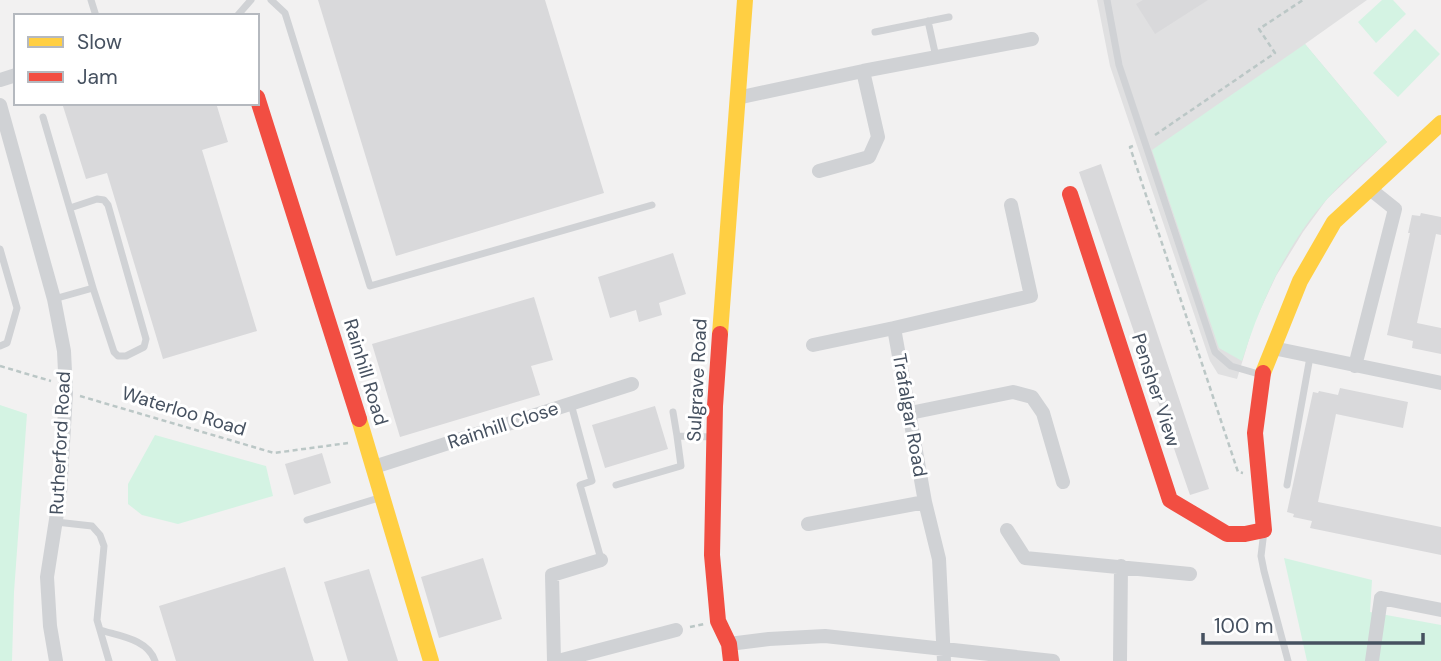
<svg xmlns="http://www.w3.org/2000/svg" width="1441" height="661" font-family="'DM Sans',sans-serif">
<style>
.education{fill:#e0e0e1}
.green{fill:#d4f3e3}
.building{fill:#d9d9db}
.lines{fill:none;stroke-linecap:round;stroke-linejoin:round}
.path{stroke:#bbc7c6;stroke-width:2.5;stroke-dasharray:5 3.5;stroke-linecap:butt}
.lane{stroke:#d0d2d5;stroke-width:7}
.street{stroke:#d0d2d5;stroke-width:14}
.slow{stroke:#ffcf43;stroke-width:16}
.jam{stroke:#f24e42;stroke-width:16}
.labels{text-anchor:middle;dominant-baseline:central;stroke-width:6;stroke-linejoin:round;paint-order:stroke}
.street-label{font-size:19px;fill:#465160;stroke:#fff}
</style>
<rect width="100%" height="100%" fill="#f2f1f1"/>
<!-- education -->
<path class="education" d="M1097,0h270l-62,44 82,98 -60,57 -24,33 -27,44 -13,28 -9,19 -17,56 -19,-5 -8,-13 -100,-295z"/>
<!-- green -->
<path class="green" d="M1382,0h11l13,14 -30,29 -18,-21z
M1415,29l25,25 -42,43 -25,-24z
M1305,44l82,98c-20,18 -41,36 -59,56 -42,46 -68,106 -86,163l-23,-13 -67,-198z
M0,405l27,9 -13,178 -2,69h-12z
M155,435l111,31 7,30 -95,28 -36,-9 -14,-11v-20z
M1284,558l88,22 -2,32 71,13v36h-134z"/>
<!-- building -->
<path class="building" d="M318,0h227l59,193 -208,63z
M1143,0h65l-53,34 -19,-30z
M62,103h154l12,39 -26,8 55,181 -94,28 -56,-186 -21,6z
M1101,164l108,325 -19,6 -111,-323z
M1421,213l20,4v18l-5,-1 -19,89 24,5v26l-29,-6 1,-7 -26,-6 23,-102h-2l4,-18 8,1z
M673,253l13,41 -27,9 3,12 -23,7 -3,-12 -26,8 -12,-41z
M534,297l19,63 -22,6 9,29 -140,42 -28,-93z
M1340,388l68,14 -5,26 -67,-14 -18,88 123,25v28l-131,-27 2,-7 -19,-4 1,-3 -7,-2 26,-120 5,1 1,-2 19,4z
M655,406l13,43 -63,19 -13,-43z
M322,453l9,30 -37,12 -9,-31z
M483,558l19,61 -63,19 -18,-61z
M285,567l29,94h-138l-17,-55z
M369,569l29,92h-50l-24,-79z"/>
<g class="lines">
<!-- path -->
<path class="path" d="M1155,135l120,-82 -16,-24 44,-29
M1133,146l-3,1 108,325 5,1
M0,366l51,15
M80,396l194,57 74,-10
M690,627l14,-3"/>
<!-- lane -->
<path class="lane" d="M91,0l5,16
M271,0l14,13 85,273 282,-81
M1107,0l12,65 96,287 16,14 31,9
M237,16l14,-16
M928,21l8,36
M875,32l74,-15
M43,117l50,171
M0,249l17,59 -10,35 -7,3
M54,299l39,-11 21,64 4,4h8l18,-9 2,-8 -38,-134 -4,-5 -7,-1 -27,9
M571,404l21,77 -12,4 21,74
M673,412l4,24 37,1
M616,485l65,-19 -4,-30
M1287,485l23,-128
M307,520l75,-23
M56,522l36,4 8,9 4,11 -7,74 12,41
M1264,531l-3,25 3,15 24,90
M100,630c19,6 48,9 55,31"/>
<!-- street -->
<path class="street" d="M0,80l16,-5
M737,98l126,-27 169,-32
M0,105l54,194 10,52 2,42 -6,101 -13,83 3,49 6,35
M819,171l50,-14 9,-20 -15,-66
M813,345l81,-17
M1273,348l168,35
M1355,366l40,-157 -25,-20
M910,413l103,-21 19,5 11,16 20,69
M374,467l258,-83
M808,524l117,-22
M1007,530l18,28 165,16
M729,644l40,-5 56,-3 228,25
M554,661l-2,-86 49,-15
M558,661l118,-31
M944,661l-5,-102 -14,-57 -31,-174 137,-32 -20,-91
M1120,661l1,-95
M1372,661l9,-63 60,12"/>
<!-- slow -->
<path class="slow" d="M720,334l25,-334
M1263,373l37,-92 34,-59 107,-99
M359,419l72,242"/>
<!-- jam -->
<path class="jam" d="M257,97l102,322
M1070,194l100,306 57,34h18l19,-4 -9,-97 8,-60
M720,334l-5,72 -3,149 6,66 11,23 2,17"/>
</g>
<g class="labels">
<!-- street labels -->
<g class="street-label">
<text transform="translate(366 372) rotate(73)">Rainhill Road</text>
<text transform="translate(697 380) rotate(-87)">Sulgrave Road</text>
<text transform="translate(1156 390) rotate(72)">Pensher View</text>
<text transform="translate(184 411) rotate(17)">Waterloo Road</text>
<text transform="translate(910 415) rotate(80)">Trafalgar Road</text>
<text transform="translate(503 425) rotate(-18)">Rainhill Close</text>
<text transform="translate(60 443) rotate(-87)">Rutherford Road</text>
</g>
</g>
<!-- legend -->
<rect x="14" y="14" width="245" height="91" fill="#ffffff" stroke="#b5b9bf" stroke-width="2"/>
<rect x="28" y="37" width="35" height="10" fill="#ffcf43" stroke="#b5b9bf" stroke-width="2"/>
<text x="77" y="49" font-size="21" fill="#465160">Slow</text>
<rect x="28" y="72" width="35" height="10" fill="#f24e42" stroke="#b5b9bf" stroke-width="2"/>
<text x="77" y="84" font-size="21" fill="#465160">Jam</text>
<!-- scale -->
<path d="M1203 633v10h220v-10" fill="none" stroke="#465160" stroke-width="3.5"/>
<text x="1214" y="633" font-size="21" fill="#465160" stroke="#ffffff" stroke-width="5" paint-order="stroke">100 m</text>
</svg>
